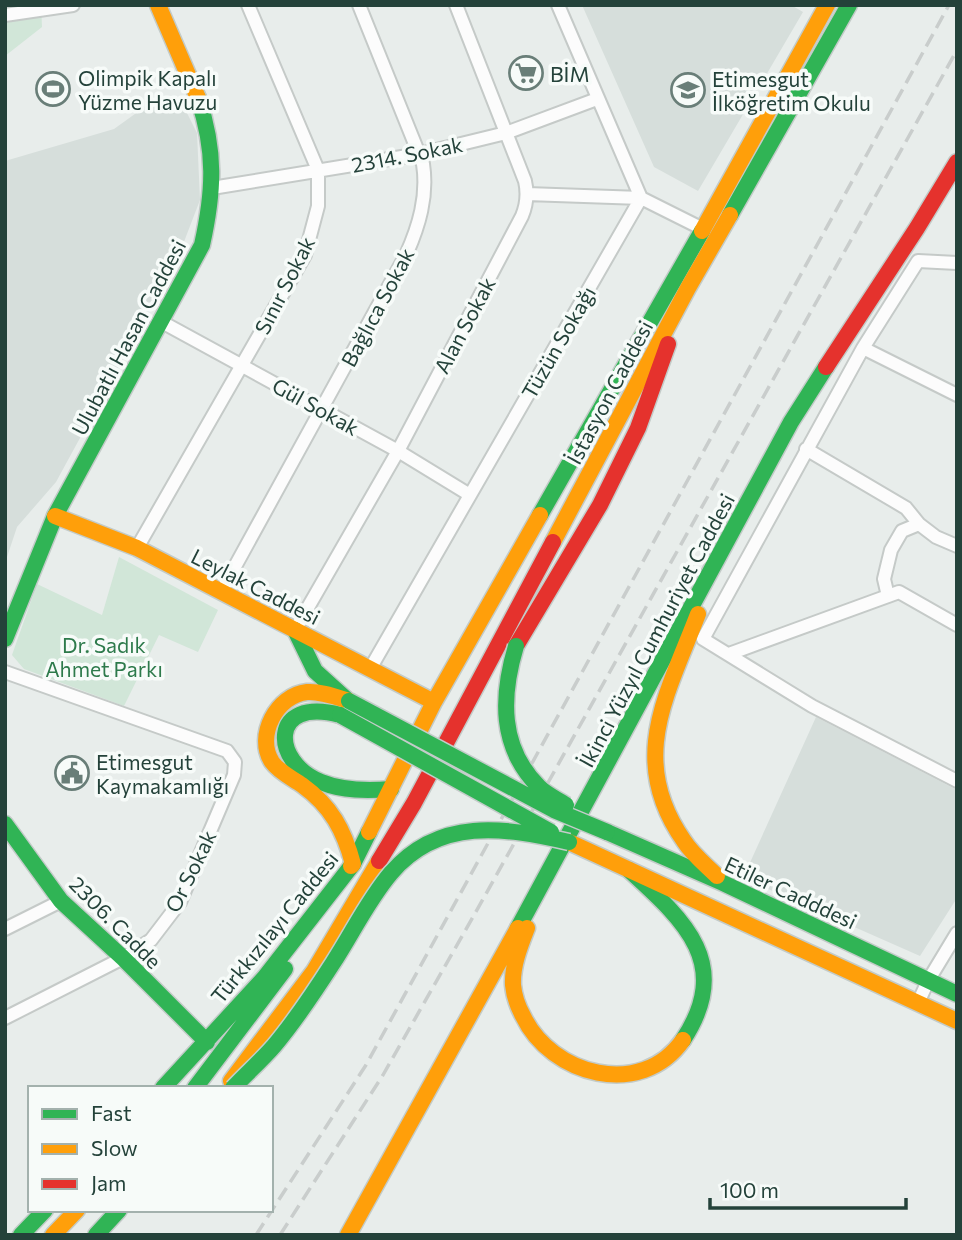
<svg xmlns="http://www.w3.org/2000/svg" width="962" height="1240" font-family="Commissioner,sans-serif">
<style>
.built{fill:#d6dedb}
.park{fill:#d1e6d8}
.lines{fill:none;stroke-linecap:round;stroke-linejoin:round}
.street-casing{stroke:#c5cac8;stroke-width:16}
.fast-casing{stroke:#c3cbc8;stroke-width:19}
.slow-casing{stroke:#c3cbc8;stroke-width:19}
.jam-casing{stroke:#c3cbc8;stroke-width:19}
.street{stroke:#fcfcfc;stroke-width:12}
.fast{stroke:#30b455;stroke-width:16}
.slow{stroke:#ff9f0a;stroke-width:16}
.jam{stroke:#e5322d;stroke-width:16}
.rail{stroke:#c9cdcc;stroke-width:3.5;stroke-dasharray:14 7;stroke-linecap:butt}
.fast-bridge-casing{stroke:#c3ccc9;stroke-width:19;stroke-linecap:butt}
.fast-bridge{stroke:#30b455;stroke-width:16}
.labels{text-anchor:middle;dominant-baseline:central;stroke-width:7;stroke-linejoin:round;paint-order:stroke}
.poi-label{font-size:21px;fill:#24423a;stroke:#f7fbf9;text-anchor:start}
.street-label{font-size:21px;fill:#24423a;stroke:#f7fbf9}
.park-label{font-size:21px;fill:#2d7a4b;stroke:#f7fbf9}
</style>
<rect width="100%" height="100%" fill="#e8edeb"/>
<!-- built -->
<path class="built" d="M582,5h209l12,7 -105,179 -44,-24z
M146,106l40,5 11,22 3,67 -23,60 -121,222 -39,45 -12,36v-402l109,-32z
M816,717l141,73v108l-37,58 -177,-78z"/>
<!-- park -->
<path class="park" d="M5,5h36l1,22 -37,29z
M119,557l99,53 -20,42 -39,-17 -35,71 -100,-37 -12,-14 25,-71 65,31z"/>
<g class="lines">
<!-- street casing -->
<g class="street-casing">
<path id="street" d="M5,15l68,-10
M212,188l208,-34 86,-21 91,-34
M527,194l114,4 62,31
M957,263l-39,-2 -55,87 -160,291 109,67 145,75
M160,321l238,130 72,44
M863,348l94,47
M806,449l100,59 13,16 17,13 21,9
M137,548l168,-293 13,-49v-36l-70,-165
M221,592l185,-337c13,-29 22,-59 17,-91l-64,-159
M888,596l-4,-17 7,-29 11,-19 17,-7
M295,630l103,-179 124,-235c5,-12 6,-22 3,-35l-69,-176
M729,654l170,-62 58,33
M370,669l271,-471 -83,-193
M5,672l222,79 8,11 -1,13 -54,127 -29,38 -28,18 -118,60
M5,929l56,-28
M918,1003l10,-22 29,-48"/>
</g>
<!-- fast casing -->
<g class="fast-casing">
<path id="fast" d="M730,215l119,-210
M540,515l162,-284
M295,630l20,41 31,28
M5,639l50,-123 147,-271c12,-54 14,-94 -4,-147
M340,715c-71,-19 -69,47 -19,67 22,9 46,9 70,7
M5,824l56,77 62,57 84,84
M607,832l116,51 234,111
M629,870c56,51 104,94 54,170
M518,928l273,-506 35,-55
M163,1088l102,-111 88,-113 16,-32
M195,1088l90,-119
M21,1235l24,-25
M96,1235l23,-25"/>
</g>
<!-- slow casing -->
<g class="slow-casing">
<path id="slow" d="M158,5l40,93
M702,231l125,-226
M55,516l82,32 297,154
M553,542l135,-254 42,-73
M698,614c-31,81 -71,146 -14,227 8,13 22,24 33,35
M349,701c-13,-4 -28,-10 -42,-9 -30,3 -52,44 -35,70 7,10 20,16 30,23 29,21 42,45 51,79l-2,2
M369,832l65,-130 106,-187
M569,842l388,179
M527,928c-7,18 -15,38 -14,57 1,11 5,22 10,31 28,59 118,84 160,24
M231,1081l83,-110 65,-110
M53,1235l24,-25
M348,1235l170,-307"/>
</g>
<!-- jam casing -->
<g class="jam-casing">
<path id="jam" d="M826,367l91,-139 40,-66
M516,646l84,-141 38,-77 30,-84
M379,861l35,-58 139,-261"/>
</g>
<!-- street -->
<use href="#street" class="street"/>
<!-- fast -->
<use href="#fast" class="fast"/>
<!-- slow -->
<use href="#slow" class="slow"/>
<!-- jam -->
<use href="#jam" class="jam"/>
<!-- rail -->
<path class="rail" d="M256,1235l110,-170 583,-1060
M280,1235l103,-160 90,-158 484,-867"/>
<!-- fast-bridge casing -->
<g class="fast-bridge-casing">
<path id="fast-bridge" d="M516,646c-15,50 -17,101 23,141 8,8 18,12 27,18
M349,701l205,109 53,22
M340,715l211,117
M233,1088c13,-14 28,-27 41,-42 22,-26 41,-55 59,-83 19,-29 35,-63 58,-90 48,-56 113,-46 178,-31"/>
</g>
<!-- fast-bridge -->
<use href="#fast-bridge" class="fast-bridge"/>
</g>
<!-- icons -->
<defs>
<g id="supermarket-ring" transform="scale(1.75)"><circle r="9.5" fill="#f7fbf9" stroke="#697e78" stroke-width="1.5"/><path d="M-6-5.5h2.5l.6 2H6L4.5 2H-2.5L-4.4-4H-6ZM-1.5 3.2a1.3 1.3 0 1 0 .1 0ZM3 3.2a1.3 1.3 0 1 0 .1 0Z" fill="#697e78"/></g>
<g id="stadium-ring" transform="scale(1.75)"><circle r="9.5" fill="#f7fbf9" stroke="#697e78" stroke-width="1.5"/><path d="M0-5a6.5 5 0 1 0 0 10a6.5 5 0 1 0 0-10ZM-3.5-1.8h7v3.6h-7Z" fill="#697e78"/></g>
<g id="school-ring" transform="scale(1.75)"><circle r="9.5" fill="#f7fbf9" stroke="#697e78" stroke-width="1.5"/><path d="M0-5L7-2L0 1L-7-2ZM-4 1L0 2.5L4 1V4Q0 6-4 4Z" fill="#697e78"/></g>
<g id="civic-ring" transform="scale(1.75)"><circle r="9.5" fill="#f7fbf9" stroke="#697e78" stroke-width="1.5"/><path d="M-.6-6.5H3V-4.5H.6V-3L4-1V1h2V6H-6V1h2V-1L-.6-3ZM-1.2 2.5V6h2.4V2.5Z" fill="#697e78"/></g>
</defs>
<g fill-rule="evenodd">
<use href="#supermarket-ring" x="526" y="73"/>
<use href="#stadium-ring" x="53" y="89"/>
<use href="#school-ring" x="688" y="90"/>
<use href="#civic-ring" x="72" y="773"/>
</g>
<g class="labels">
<!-- poi labels -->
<g class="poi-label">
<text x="550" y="73">BİM</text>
<text x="78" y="77">Olimpik Kapalı<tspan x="78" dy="24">Yüzme Havuzu</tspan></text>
<text x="712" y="78">Etimesgut<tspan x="712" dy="24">İlköğretim Okulu</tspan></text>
<text x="96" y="761">Etimesgut<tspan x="96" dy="24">Kaymakamlığı</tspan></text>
</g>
<!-- street labels -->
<g class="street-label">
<text transform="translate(407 154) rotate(-11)">2314. Sokak</text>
<text transform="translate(284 285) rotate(-63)">Sınır Sokak</text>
<text transform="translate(377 307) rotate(-62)">Bağlıca Sokak</text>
<text transform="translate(464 325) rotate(-62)">Alan Sokak</text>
<text transform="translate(128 337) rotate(-62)">Ulubatlı Hasan Caddesi</text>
<text transform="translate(558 342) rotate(-60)">Tüzün Sokağı</text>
<text transform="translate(609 392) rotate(-62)">İstasyon Caddesi</text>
<text transform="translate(316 406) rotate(29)">Gül Sokak</text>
<text transform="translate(256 586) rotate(27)">Leylak Caddesi</text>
<text transform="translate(656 630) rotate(-62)">İkinci Yüzyıl Cumhuriyet Caddesi</text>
<text transform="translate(190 871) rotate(-64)">Or Sokak</text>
<text transform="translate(791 892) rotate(25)">Etiler Cadddesi</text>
<text transform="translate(116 922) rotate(45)">2306. Cadde</text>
<text transform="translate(274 927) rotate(-51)">Türkkızılayı Caddesi</text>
</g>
<!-- park labels -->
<g class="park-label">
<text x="104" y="644">Dr. Sadık<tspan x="104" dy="24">Ahmet Parkı</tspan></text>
</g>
</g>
<!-- border -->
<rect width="962" height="1240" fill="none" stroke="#24423a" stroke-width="14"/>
<!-- legend -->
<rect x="28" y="1086" width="245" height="126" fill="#f7fbf9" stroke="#a3b1ad" stroke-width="2"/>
<rect x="42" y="1109" width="35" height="10" fill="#30b455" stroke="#a3b1ad" stroke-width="2"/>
<text x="91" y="1121" font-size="21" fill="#24423a">Fast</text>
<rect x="42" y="1144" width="35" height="10" fill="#ff9f0a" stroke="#a3b1ad" stroke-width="2"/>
<text x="91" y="1156" font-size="21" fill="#24423a">Slow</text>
<rect x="42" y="1179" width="35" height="10" fill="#e5322d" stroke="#a3b1ad" stroke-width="2"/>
<text x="91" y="1191" font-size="21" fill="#24423a">Jam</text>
<!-- scale -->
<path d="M710 1198v10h196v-10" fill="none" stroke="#24423a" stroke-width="3.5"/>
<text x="720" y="1198" font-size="21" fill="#24423a" stroke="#f7fbf9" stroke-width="5" paint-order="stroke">100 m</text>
</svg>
